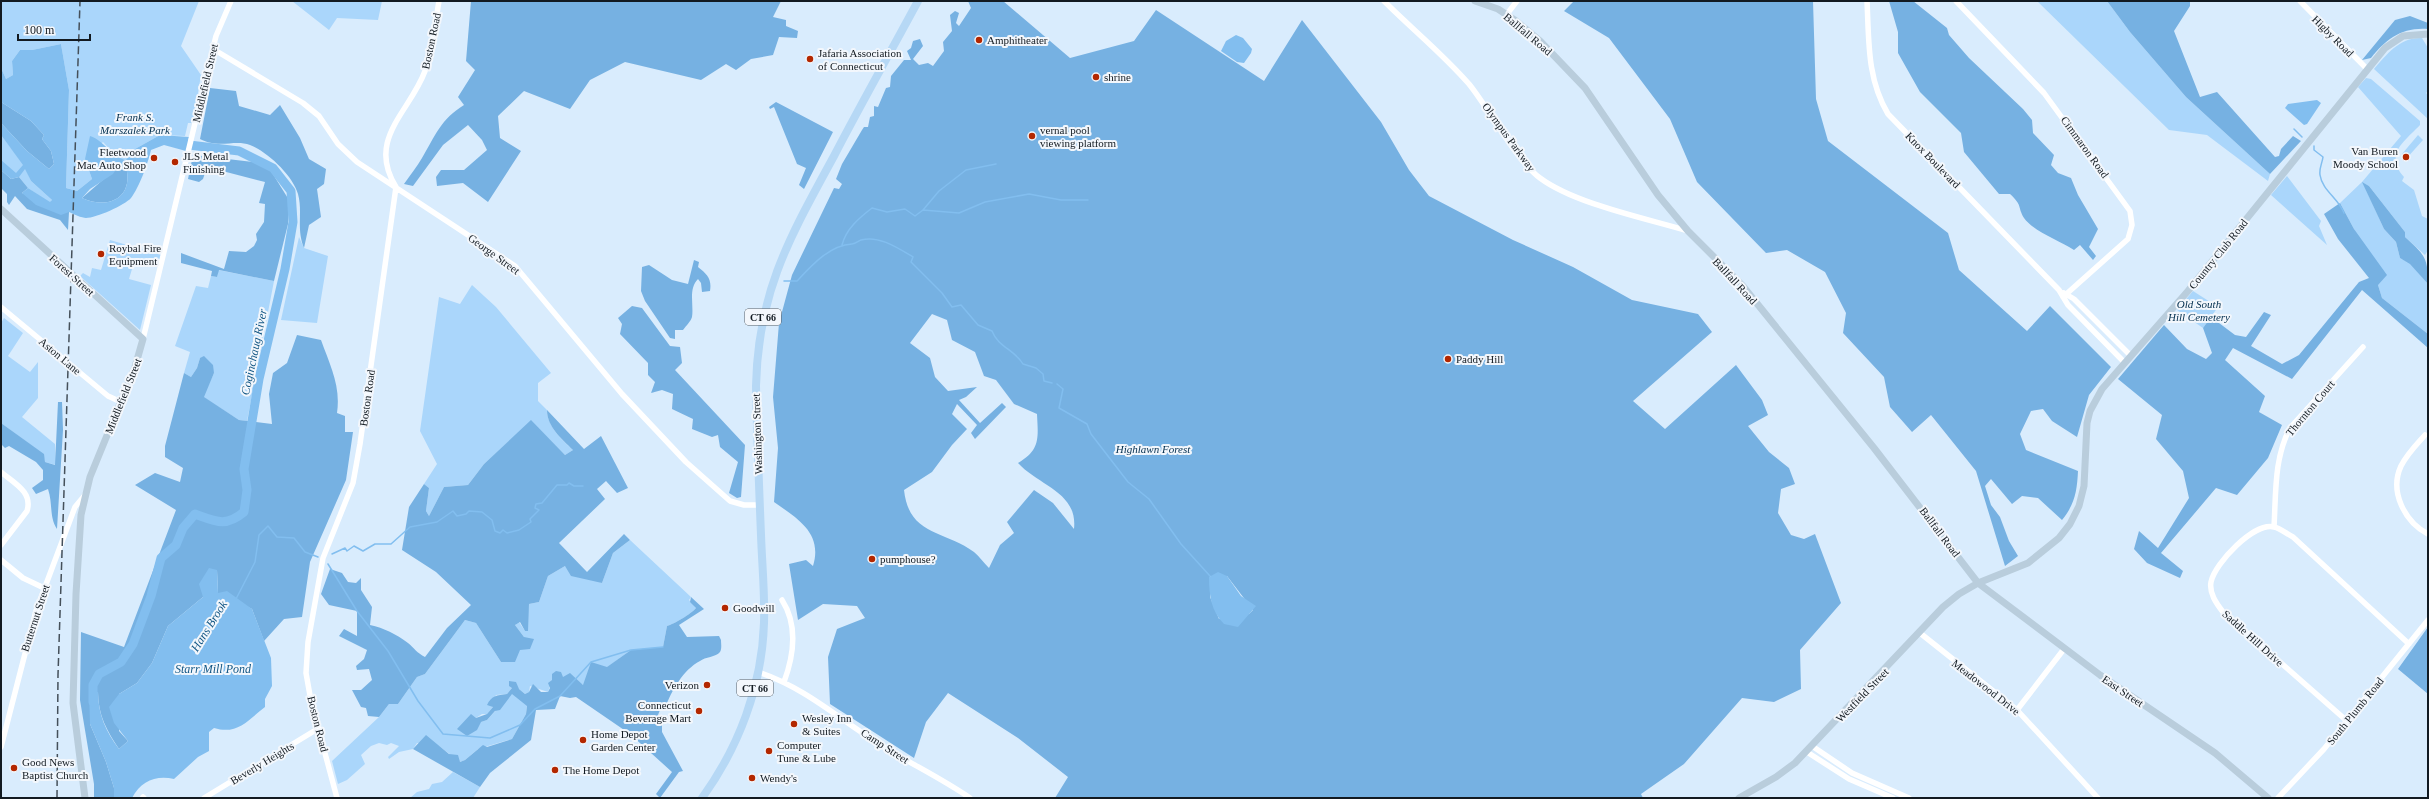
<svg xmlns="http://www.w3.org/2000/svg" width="2429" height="799" font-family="'Times New Roman',serif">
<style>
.green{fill:#aad6fb}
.forest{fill:#76b1e2;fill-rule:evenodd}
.water{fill:#82beef;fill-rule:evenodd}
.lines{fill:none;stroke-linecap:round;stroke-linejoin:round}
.stream{stroke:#82beef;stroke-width:1.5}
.river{stroke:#82beef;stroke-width:9}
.minor{stroke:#fff;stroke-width:5.5}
.major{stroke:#b9cddc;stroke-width:7}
.highway{stroke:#b6d8f5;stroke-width:8}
.rail{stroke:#45505a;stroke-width:1.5;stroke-dasharray:8 4;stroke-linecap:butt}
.poi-dot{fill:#b32700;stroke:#f3f7fc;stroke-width:1.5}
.labels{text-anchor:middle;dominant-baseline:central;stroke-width:4;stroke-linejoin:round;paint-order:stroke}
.shield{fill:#f3f7fc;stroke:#565c63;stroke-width:1}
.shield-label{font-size:10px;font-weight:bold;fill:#121a21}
.street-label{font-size:11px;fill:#121a21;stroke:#f3f7fc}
.poi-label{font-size:11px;fill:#121a21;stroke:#f3f7fc;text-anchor:start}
.park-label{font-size:11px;font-style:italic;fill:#002d4d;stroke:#f3f7fc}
.water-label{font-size:12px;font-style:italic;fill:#135785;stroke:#f3f7fc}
</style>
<rect width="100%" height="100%" fill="#d9ecfd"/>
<!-- green -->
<path class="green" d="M1,1h198l-18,45 20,29 -8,48h-5l-3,13 -25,-1 -25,14 -8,11 -9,-2 -15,-16 -18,17 7,20 -15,12 -11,-3 3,-98 -8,-46 -29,6h-12l-8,11 1,14 -7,4 -5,-11z
M292,1h90l-4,19 -41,-2 -8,12z
M2037,1h70l23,31 56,65 84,77 -2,7 -61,-46 -38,-5z
M2422,38l6,10v43l-2,2 2,2v24l-54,-50c13,-15 26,-32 48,-31z
M2366,78l5,1 49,42v4c-16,17 -36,29 -16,52l-2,4 12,9 8,26 6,3v31l-3,5 -20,-18v-5l-36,-46 -6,-3 21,46 12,13 4,16 10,5 18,21v50l-46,-36 -4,-13 -24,-56 -14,-26 22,-21 39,-46 -43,-49z
M1,135l23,30 7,16 21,19 -2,3 -22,-15 -9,-11 -18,-7z
M2418,135l5,5 -17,19 -4,-1v-4z
M2287,176l34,45 -2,5 8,19 -56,-50z
M299,237l5,11 24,8 -11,67 -36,-3z
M110,240l51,15v4l-13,3 -13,-3 -6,20 22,6 -11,45 -60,-54 3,-3 7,4 2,-9 9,2z
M218,270l56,11 -27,140 -8,-1 -36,-23 11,-24 -14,-15 -3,10 -6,9 -7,-4 6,-21 -15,-6 21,-60 12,2 3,-12 6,1z
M472,285l24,22 55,66 -13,10v18l9,9c0,16 15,30 26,40l-8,5 -34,-34 -47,43 -16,21 -24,2 -15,29 -3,-5 3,-23 -5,-4 13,-20 -17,-33 19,-134 21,7z
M2193,291l25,16 -15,21 -26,-18z
M4,318l19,15 -15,23 22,16 8,-10v36l-16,19 33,27 1,21 -11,-3 -2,-8 -42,-31v-100z
M630,540l61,57 -2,3 7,8c-5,6 -22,16 -29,18l-4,21 -32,3 -48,35 -20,-8 -11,3 -4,12 -18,-6 -1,6 -4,2 -6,-5 -7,-1 -5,6 -11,1 -5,10 2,2 -6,7h-5l-6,4 5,4 6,-2 25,-27 15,12 -1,9 -14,25 -34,10 -13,11 -5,2 -21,-16 -22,-3 -4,6 -14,3 -10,7 -1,-2 11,-11 -8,-3 -4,2 -8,-2 -8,3 -10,9 4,9 -18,16 -9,4 -6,-23 47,-44 10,-13h9l19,-27 8,-3 40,-54 11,3 25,39 23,-25 -9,-12 4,-3 6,9 4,-27 10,-2 9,-26 17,-10 37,17 11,-30z
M453,772l27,15 -7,11h-63l7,-6 12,-3 3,-5 10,-2z"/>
<!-- forest -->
<path class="forest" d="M471,1h310l-8,16 13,3v6l12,5 -1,7 -18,-1 -6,18 -22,4 -15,11 -10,-6 -25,16 -76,-18 -35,18 -20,29 -46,-18 -26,25 2,22 21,13 -33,51 -25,-19 -26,3 -1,-9 5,-7h23l23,-20 -5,-10 -14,-15 -25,20 -30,41 -9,-2c6,-9 13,-17 18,-26 13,-22 19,-39 42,-53l-6,-8 17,-27 -9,-9z
M968,1h35l67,57 64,-17 22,-31 108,71 38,-61 79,102 28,48 20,26 84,44 60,27 59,33 66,14 14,18 -79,69 32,28 71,-64 26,35 6,15 -20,11 21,26 20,16 6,16 -14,5 -3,24 13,22 13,4 11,-5 26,69 -41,47 1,39 -27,13 -32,-4 -58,66 -43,30 2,4h-588l13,-21 -50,-39 -70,-45 -22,29 -12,36 -84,-54 -2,-47 9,-28 28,-11 -8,-12 -34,-2 -25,16 -9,-56 17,-4 7,6c10,-33 -15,-47 -39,-64l4,-54 -5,-51 6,-74 13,-48 42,-87 5,1 3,-5 -6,-5 6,-15 20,-34 2,-3h4l2,-10 4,-1v-10l4,1 8,-19 4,-1 1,-11 13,-16h7l-4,-9 4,-3 2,-7 7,-2 3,7 -10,13 6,6 9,-2 5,3 11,-15 -1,-9 9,-11 -2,-16 5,-4 4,2 -3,10 3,3 12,-18zM932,314l15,6 5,20 23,12 9,24 12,4 18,24 23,10c1,23 4,36 -19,49 21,23 60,29 56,66l-21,-26 -19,-13 -27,32 7,11 -14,12 -11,23c-5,-5 -10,-12 -15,-16 -30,-22 -65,-16 -70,-62l28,-18 20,-27 15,-16 -15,-15 5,-10 20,21 -6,8 4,6 31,-32 -4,-4 -22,20 -21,-23 7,-3 11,-10 -29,4 -13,-14 -5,-19 -20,-15zM1210,576h17l26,34 -4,4 -30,5 -9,-22z
M1574,1h239l3,98 12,42 120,92 11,37 68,61 23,-25 61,61 -22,28 -12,42 -25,-16 -9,-12 -12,2 -11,23 6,16 52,21c-1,20 -3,33 -16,49l-24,-22 -16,-2 -10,8 -21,-25 -6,7 6,19 9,12 9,24 9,15 -13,10 -29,-95 -45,-56 -19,17 -22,-25 -6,-30 -41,-44 3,-20 -21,-41 -38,-22 -21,3 -69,-71 -27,-63 -61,-81 -45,-27z
M1889,1h24l34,27 2,7 20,23 54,51 9,11 1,13 21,22 -3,10 7,8 13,5 7,17 20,34 -9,18 7,9 -3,4 -13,-15 -6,5c-14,-9 -41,-19 -50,-32 -7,-12 -1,-12 -14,-24h-11l-35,-42 -3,-19 -41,-41 -22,-39v-21z
M2107,1h83v5l-16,25 26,66 17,-5 58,65 4,-1 2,-7 12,-13 8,5 -31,33 -84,-77 -56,-65z
M2410,16l18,7v6c-26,-2 -42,10 -57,29l-9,2 33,-40z
M210,88l26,3 3,15 31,9 10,-10 20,33 9,21 17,10 -2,15 -7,5 4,28 -12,8 -5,23c-8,-19 -1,-36 -6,-54 -5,-18 -30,-42 -48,-49 -15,-6 -31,4 -50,-6z
M1,102l30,19 13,14 -2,4 9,12 3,13 -5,5 -22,-18 -26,-28z
M776,102l57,30 -29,57 -5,-4 7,-17 -9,-4 -23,-57 -4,2 -1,-2z
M193,155l60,7 18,9 18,29 -1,24 -14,57 -55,-11 -2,7 -6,-1 1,-5 -31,-8v-10l43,16 5,-18 17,1 8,-6 3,-6 -1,-6 8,-12 1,-18 -6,-1 6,-21 -58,-15 -4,12 -4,3 -11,-3z
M120,165l6,2c8,31 -18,43 -44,31z
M1,170l10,9 8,-2 9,11 -6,5 47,19 -1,18 -8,-10 -33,-11 -12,-13 -6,9 -2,-3v-8l-6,-6z
M2362,182l7,4 36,46v5c20,18 23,21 23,47l-18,-20 -10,-6 -4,-16 -12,-13z
M2340,203l14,26 33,46 -9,10 4,13 46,36v14l-66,-58 -70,89 -59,-31 -8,12 40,36 -6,16 23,13 -14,33 -31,37 -21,-7 -55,65 22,18 -3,7 -33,-15 -13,-14 5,-18 19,17 31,-50 -6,-27 -27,-32 6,-24 -44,-36 46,-54 23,24 19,10 6,-6 -9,-25 8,-11 24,18 11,2 18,-25 7,3 -20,31 31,18 17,-9 60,-73 10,-4 -31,-39 -14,-25z
M694,260l5,2 -1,5c9,7 14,12 12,24l-8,1 -1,-9 -3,-4c-10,10 -4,26 -6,38 -1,4 -6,9 -9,13h-8v9l-5,-1 -25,-37 -4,-10 1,-24 7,-2 23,15 16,4z
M632,306l10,2 28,38 10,1 2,16 -7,7 70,75 -4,52 -4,1 -8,-5 9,-31 -18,-15 -2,-12 -6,2 -20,-8 1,-10 -21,-10 1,-15 -11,-4 -11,3 4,-11 -7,-7v-12l-28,-29 2,-10 -4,-6z
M297,335l24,5c9,25 20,46 16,73l8,3v16h8l-7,48 -36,82 -8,55 -18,2 -20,22 -12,-32 -34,-16 -1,-23 -14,27 -35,29 -16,37 -15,20 -18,11v37l9,10 -9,8c-12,-18 -21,-34 -21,-57l-8,32 16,38 8,26v10h-20v-14l-14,-84 1,-68 43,15 52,-137 -41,-25 20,-12 25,9 3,-14 -18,-11v-11l19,-73 7,4 6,-9 3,-10 4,-2 9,9 1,8 -10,24 35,23 33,4 -3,-30 4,-21 14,-10z
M58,402h4l1,28 -6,99c-8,-12 -4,-25 -9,-40l-12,5 -4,-6 11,-8v-10l-7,-8 -27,-16 -4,2 -4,-4v-21l43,31 1,8 10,3z
M547,410l37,39 17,-13 27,52 -11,5 -11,-12 -9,8 8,10 -46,44 28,29 37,-38 6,6 -17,13 -11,30 -31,-7 -6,-10 -17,10 -9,26 -10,2 -1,27h-3l-5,-9 -5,3 9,12 10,2 -4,10 -10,1 -5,12h-14l-25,-39 -11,-3 -40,54 -8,3 -19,27h-9l-10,13 -11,-1 -2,-8 -5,-1 -9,-17h9l11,-10 -3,-11 -12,1 -1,-4 8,-7 3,-9 -28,-14 5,-7 13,7v-25l-28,-6 -8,-11 9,-25 12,4 6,9 8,1 5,-5v12l11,17 -2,18c14,3 26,9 38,18 6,5 9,10 17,14l22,-29 24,-23 -35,-33 -34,-22 7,-43 15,-23 5,4 -3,23 3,5 15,-29 24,-2 16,-21 47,-44 34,35 8,-5c-11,-11 -26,-23 -26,-40z
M691,597l13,12 -25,16 8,12 32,-1 2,4c0,3 1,9 -1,12 -4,5 -15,5 -20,9 -17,9 -28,29 -35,47l-5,2 -2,5 4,7v10l21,39 -4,1 -19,26 -4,-4 16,-22 -42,-38 -54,-37 -6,1 -10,-2 -5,13 -19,1 -5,30 -41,33 -10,14 -67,-38 13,-14 23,19 9,1 2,7 5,-2 18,-15 4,2 25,-8 14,-25 1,-8 -15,-12 -12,16 -5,1 -8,9 -6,2 -4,8 -10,6 -10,-7 14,-15 5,4 11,-4 6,-7 -6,-2c4,-9 10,-10 20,-11l5,-6 -3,-2v-5l7,1 3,7 6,5 4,-2 4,-8 8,8h7l2,-4 -2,-5 4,-3v-6l4,-3 5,1 2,5 7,-4 13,12 8,-23 16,5 24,-17 32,-3 4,-21c7,-2 24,-12 29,-18l-6,-6z
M2428,627v67l-30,-25z"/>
<!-- water -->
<path class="water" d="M1236,35l7,3 9,11 -1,4 -7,10 -7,-1 -16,-11 5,-10z
M61,44l8,46 -3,98 11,3 15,-12 -7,-20 5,-23c15,5 21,21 36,24l9,-11 25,-14 29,2 -3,14 -22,-6 -13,5c-3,13 -12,38 -20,48 -6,7 -35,20 -45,20 -4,0 -13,-4 -17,-6l-8,3 -25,-10 -14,-12 6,-5 22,14 2,-2 -21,-19 -6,-12 -6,8 -8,2 -10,-9v-10l15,13 7,-8 -22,-30v-12l26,28 22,18 5,-5 -3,-13 -9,-12 2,-4 -13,-14 -30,-19v-34l5,11 7,-4 -1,-14 8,-11h12zM119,165l7,2c8,31 -18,43 -44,31l8,-9 23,-15z
M2317,100l4,3 -14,21 -3,1 -19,-17 3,-4z
M209,568l8,2 1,23 9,-2 25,18 19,49 1,28 -7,13v8c-18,14 -28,28 -51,21l-5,4v19l-11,6 -24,22c-18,-4 -33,2 -42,19h-18v-10l-8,-26 -16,-38 -1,-32h9c0,22 8,40 21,57l9,-8 -14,-18 -5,-16 10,-13 18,-11 15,-20 16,-37 35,-29 -4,-13z
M1218,572l9,4 14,20 15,10 -18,21 -14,-3c-13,-13 -15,-29 -15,-47z"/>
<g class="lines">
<!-- stream -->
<path class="stream" d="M2294,129l8,8
M2314,146v4l9,7c-1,7 -4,11 -3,18 2,15 19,24 24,38
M923,210l16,-19 27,-21 30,-6
M842,245c4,-16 17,-27 30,-37l15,4 18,-3 10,7 8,-6 36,3 26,-11 44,-8 32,6h27
M784,281h13c15,-16 33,-36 55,-37 4,0 6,-3 9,-4 18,-5 37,8 52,17l-2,5 31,31 10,14 9,-2 17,20 14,6c6,16 23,19 31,33l13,4 7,6 1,7 8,2
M1057,384l6,5 -4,19 28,16 4,10 37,48 21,17 32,45 29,32
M332,554l13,-6 2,3 7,-5 9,5 12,-7h16l19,-17 27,-5 16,-11 4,5 9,-2 3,-3 13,1 10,8 3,11 5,2 3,-3 4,3 12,-3 12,-8 -1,-3 9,-9 -4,-2 1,-4 6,-1 15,-18h10l2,-2 5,3h9
M328,564l29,47 31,40 30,50 25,33 47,4 30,-13 15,-16 25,-13 31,-34 40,-12 32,-3
M236,599l19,-37 4,-27 9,-9 9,11 17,1 11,14 13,5"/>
<!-- river -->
<path class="river" d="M93,702v-17l6,-11 22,-12 12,-18 18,-48 10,-38 15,-13 7,-17 12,-14c22,8 31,13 49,-2l3,-22 -3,-21 15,-90 26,-110 8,-47 -2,-31 -18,-23 -34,-17 -58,-7"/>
<!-- minor -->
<path class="minor" d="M1384,1c28,28 59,53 85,83 21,26 46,75 71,94 35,26 105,40 148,53
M1867,1c2,40 0,78 21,113l171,176 9,15 57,58
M1956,1l88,92 86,118 2,14 -4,14 -65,58
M2300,1l67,68
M1507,14l10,-13
M213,49l90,54 16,13 19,28 19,18 158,104 107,128 64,68 44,39 14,4h16
M2064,293l10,6 57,57
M1,307l107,89 13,6
M143,339l73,-303 15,-35
M2425,435c-9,10 -18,19 -24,31 -12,26 4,56 27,68
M1,472c13,11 32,20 26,39l-26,34
M2274,527c2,-34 0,-69 16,-99l73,-81
M1,560l22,18 21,10
M782,600c16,25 12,55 2,82
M1920,633l97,77 81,88
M758,672c46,15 80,46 121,72 30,19 62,34 91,54
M2017,710l47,-61
M2347,721l-124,-109c-7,-9 -14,-19 -12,-30 4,-19 43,-60 63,-55 6,1 13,7 19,10l116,107
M1812,746l40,27 57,25
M1,747l35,-136 39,-104 10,-12
M1807,752l42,27 44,19
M143,797l1,1
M204,798l115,-70
M337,798l-26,-97 -5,-28 2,-31 15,-84 30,-75 7,-39 36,-257c-30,-48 14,-75 29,-116 8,-22 10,-47 14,-70
M2278,798l46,-49 104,-129"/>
<!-- major -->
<path class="major" d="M1475,1l23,8 18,12 24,20 45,47 73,107 30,36 54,54 132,163 104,135 122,92 115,78 53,45
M1,209l142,130 -8,28 -45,110 -9,38 -5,79 -3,109 12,95
M1739,798l37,-21 19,-14 148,-156 16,-13 19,-11 50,-20 31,-25 11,-14 9,-18 5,-20 3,-63 3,-12 12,-22 86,-98 197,-243 18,-12 25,-2"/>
<!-- highway -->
<path class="highway" d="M702,798c37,-51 60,-112 62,-175 1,-29 -2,-59 -3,-88 -2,-49 -4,-99 -5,-149 2,-95 34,-149 78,-230 27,-52 56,-103 84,-155"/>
<!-- rail -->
<path class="rail" d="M57,798l1,-123 22,-674"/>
</g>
<!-- markers -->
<g class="poi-dot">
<circle cx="979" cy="40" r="4"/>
<circle cx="810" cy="59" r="4"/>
<circle cx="1096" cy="77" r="4"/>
<circle cx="1032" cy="136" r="4"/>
<circle cx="2406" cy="157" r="4"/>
<circle cx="154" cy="158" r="4"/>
<circle cx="175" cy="162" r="4"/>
<circle cx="101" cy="254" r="4"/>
<circle cx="1448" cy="359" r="4"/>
<circle cx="872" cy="559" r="4"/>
<circle cx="725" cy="608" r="4"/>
<circle cx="707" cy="685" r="4"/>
<circle cx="699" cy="711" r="4"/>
<circle cx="794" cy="724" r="4"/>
<circle cx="583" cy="740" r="4"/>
<circle cx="769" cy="751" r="4"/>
<circle cx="14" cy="768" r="4"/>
<circle cx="555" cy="770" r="4"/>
<circle cx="752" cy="778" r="4"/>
</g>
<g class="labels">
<!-- shield labels -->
<g class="shield">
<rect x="745" y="309" width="36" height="16" rx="3"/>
<rect x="737" y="680" width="36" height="16" rx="3"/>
</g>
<g class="shield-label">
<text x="763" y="317">CT 66</text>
<text x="755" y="688">CT 66</text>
</g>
<!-- street labels -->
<g class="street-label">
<text transform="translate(1528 34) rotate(40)">Ballfall Road</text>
<text transform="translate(2333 36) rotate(45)">Higby Road</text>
<text transform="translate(431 41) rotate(-78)">Boston Road</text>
<text transform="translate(205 83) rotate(-77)">Middlefield Street</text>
<text transform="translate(1509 137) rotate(54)">Olympus Parkway</text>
<text transform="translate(2085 147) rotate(54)">Cimmaron Road</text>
<text transform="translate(1933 160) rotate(46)">Knox Boulevard</text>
<text transform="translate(494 254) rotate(36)">George Street</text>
<text transform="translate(2218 254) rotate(-51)">Country Club Road</text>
<text transform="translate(72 275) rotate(42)">Forest Street</text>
<text transform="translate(1735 281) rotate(47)">Ballfall Road</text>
<text transform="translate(60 356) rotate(40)">Aston Lane</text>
<text transform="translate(123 396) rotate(-68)">Middlefield Street</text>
<text transform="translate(367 398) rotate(-82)">Boston Road</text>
<text transform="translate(2310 408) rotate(-50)">Thornton Court</text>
<text transform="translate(757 434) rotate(-92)">Washington Street</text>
<text transform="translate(1940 532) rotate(53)">Ballfall Road</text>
<text transform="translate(35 618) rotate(-72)">Butternut Street</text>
<text transform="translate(2253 638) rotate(42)">Saddle Hill Drive</text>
<text transform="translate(1986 687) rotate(38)">Meadowood Drive</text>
<text transform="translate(2123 691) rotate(34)">East Street</text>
<text transform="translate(1862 695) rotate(-46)">Westfield Street</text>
<text transform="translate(2355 711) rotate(-51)">South Plumb Road</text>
<text transform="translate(318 724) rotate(76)">Boston Road</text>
<text transform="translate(885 746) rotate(33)">Camp Street</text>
<text transform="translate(262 763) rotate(-31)">Beverly Heights</text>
</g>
<!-- poi labels -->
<g class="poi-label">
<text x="987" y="40">Amphitheater</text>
<text x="818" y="53">Jafaria Association<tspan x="818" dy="13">of Connecticut</tspan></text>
<text x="1104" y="77">shrine</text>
<text x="1040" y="130">vernal pool<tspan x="1040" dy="13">viewing platform</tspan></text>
<text x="2398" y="151" text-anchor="end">Van Buren<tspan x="2398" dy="13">Moody School</tspan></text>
<text x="146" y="152" text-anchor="end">Fleetwood<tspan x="146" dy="13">Mac Auto Shop</tspan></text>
<text x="183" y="156">JLS Metal<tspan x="183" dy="13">Finishing</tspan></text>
<text x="109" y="248">Roybal Fire<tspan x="109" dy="13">Equipment</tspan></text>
<text x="1456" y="359">Paddy Hill</text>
<text x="880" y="559">pumphouse?</text>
<text x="733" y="608">Goodwill</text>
<text x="699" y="685" text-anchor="end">Verizon</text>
<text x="691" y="705" text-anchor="end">Connecticut<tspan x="691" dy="13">Beverage Mart</tspan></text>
<text x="802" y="718">Wesley Inn<tspan x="802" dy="13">&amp; Suites</tspan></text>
<text x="591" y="734">Home Depot<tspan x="591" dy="13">Garden Center</tspan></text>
<text x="777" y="745">Computer<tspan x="777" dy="13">Tune &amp; Lube</tspan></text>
<text x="22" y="762">Good News<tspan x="22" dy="13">Baptist Church</tspan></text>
<text x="563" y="770">The Home Depot</text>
<text x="760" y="778">Wendy's</text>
</g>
<!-- park labels -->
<g class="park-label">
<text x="135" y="117">Frank S.<tspan x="135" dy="13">Marszalek Park</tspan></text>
<text x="2199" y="304">Old South<tspan x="2199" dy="13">Hill Cemetery</tspan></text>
<text x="1153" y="449">Highlawn Forest</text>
</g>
<!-- water labels -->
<g class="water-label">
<text transform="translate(254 352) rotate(-78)">Coginchaug River</text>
<text transform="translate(209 626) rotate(-58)">Hans Brook</text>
<text x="213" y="669">Starr Mill Pond</text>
</g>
</g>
<!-- border -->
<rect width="2429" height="799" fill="none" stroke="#121a21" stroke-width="4"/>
<!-- scale -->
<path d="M18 34v6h72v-6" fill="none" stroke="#121a21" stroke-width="2"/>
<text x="24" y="34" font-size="12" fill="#121a21" stroke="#f3f7fc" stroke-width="3" paint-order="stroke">100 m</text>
</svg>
